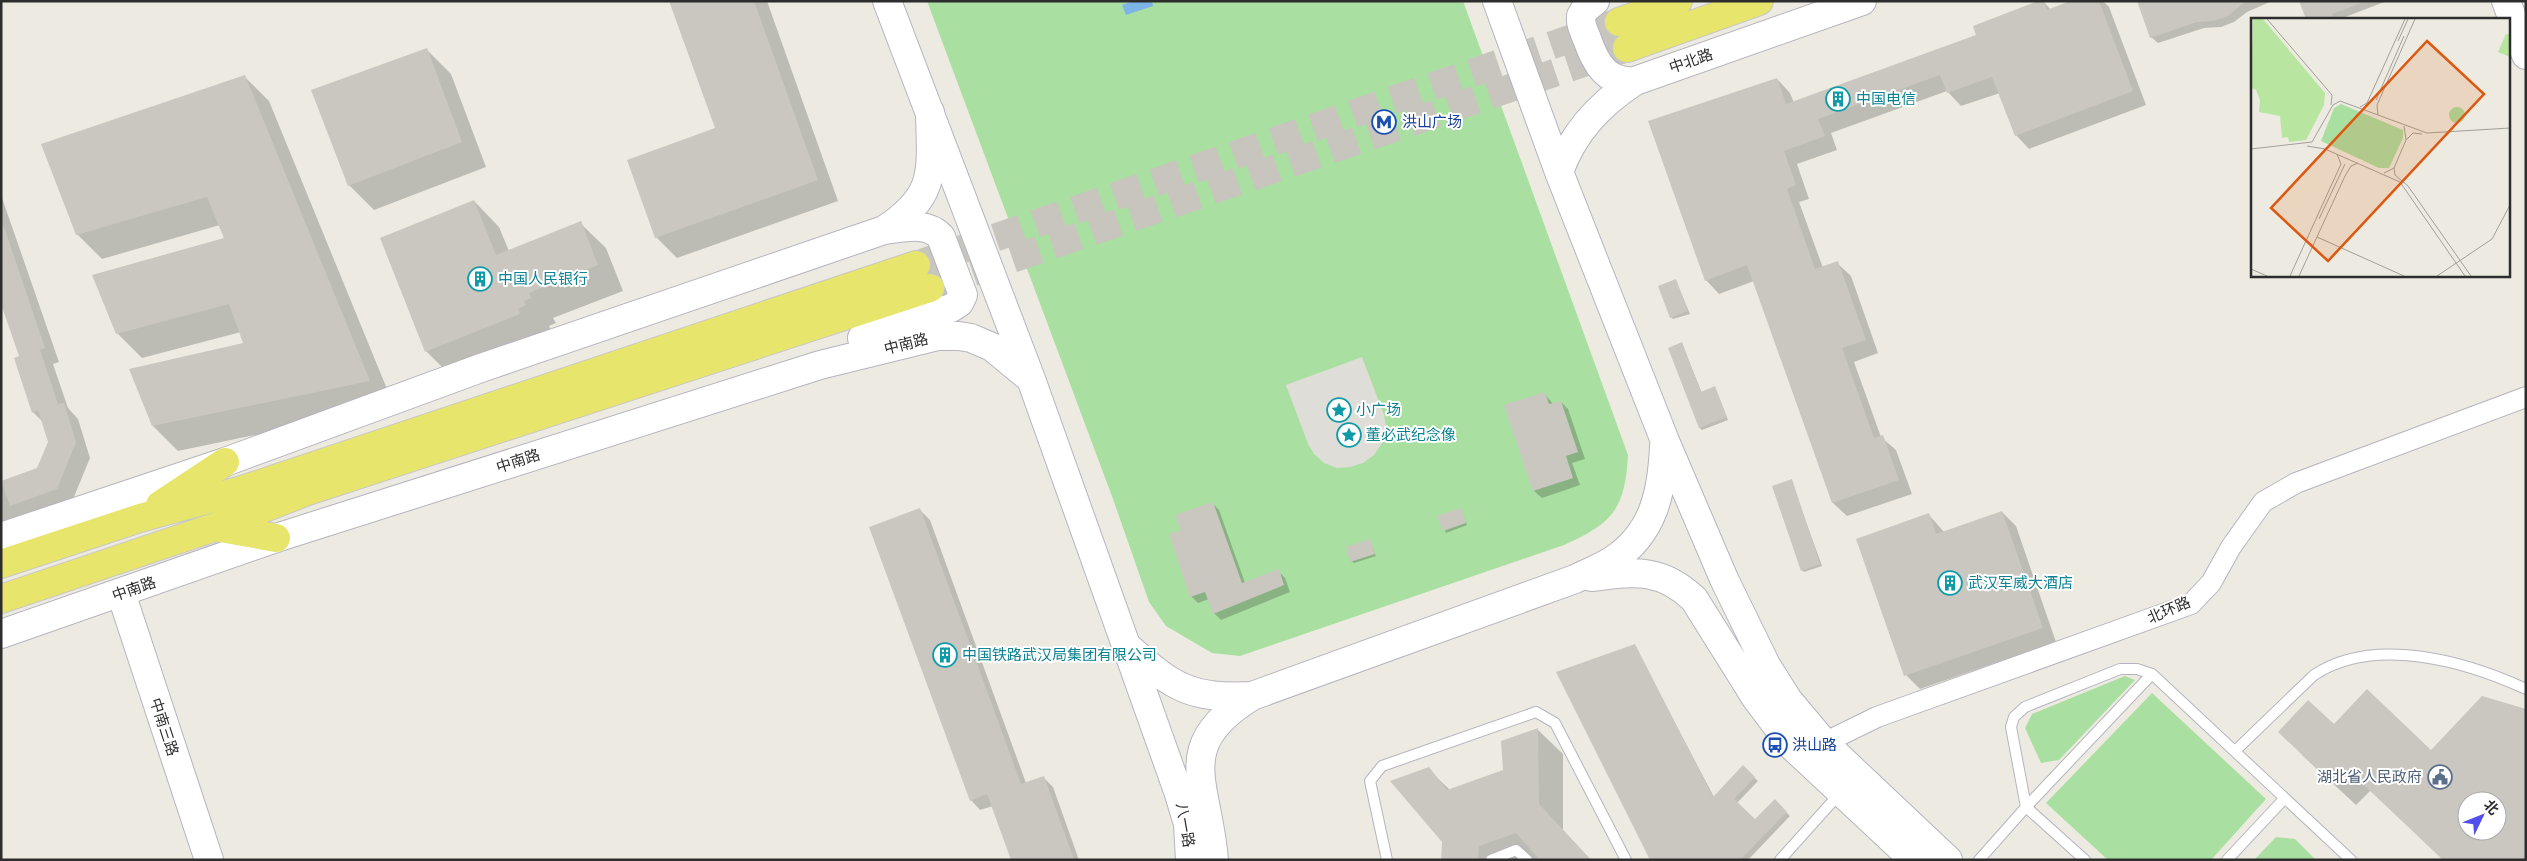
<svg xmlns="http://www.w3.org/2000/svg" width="2527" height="861" font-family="'Fira Sans Condensed','Noto Sans SC',sans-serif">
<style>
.green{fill:#aadfa2}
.plaza{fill:#deddd7}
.water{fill:#7db4e6}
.shadow{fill:#0003;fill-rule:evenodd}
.building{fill:#c9c7c0;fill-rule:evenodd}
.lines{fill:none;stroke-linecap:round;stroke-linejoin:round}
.primary-tunnel{stroke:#c7c5bd;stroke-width:28;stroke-dasharray:28 14;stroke-linecap:butt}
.lane-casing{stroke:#b5b4bf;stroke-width:12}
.street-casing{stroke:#b5b4bf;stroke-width:22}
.secondary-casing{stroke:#b5b4bf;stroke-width:30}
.primary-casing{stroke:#c8c8c8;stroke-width:30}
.lane{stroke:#fff;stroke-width:10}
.street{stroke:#fff;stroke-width:20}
.secondary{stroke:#fff;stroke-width:28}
.primary{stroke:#e7e56c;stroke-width:28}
.labels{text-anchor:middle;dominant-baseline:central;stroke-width:4;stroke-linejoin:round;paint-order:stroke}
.street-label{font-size:15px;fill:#2d2d2d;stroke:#fff}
.culture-label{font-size:15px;fill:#0d838f;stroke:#fff;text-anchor:start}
.transit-label{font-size:15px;fill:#164399;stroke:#fff;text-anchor:start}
.service-label{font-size:15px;fill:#4e5e75;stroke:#fff;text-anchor:end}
.inset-road{fill:none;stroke:#a09f99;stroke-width:1}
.view{fill:#df570e;fill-opacity:0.15;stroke:#df570e;stroke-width:2.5}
.inset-edge{fill:none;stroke:#2d2d2d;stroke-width:2.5}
</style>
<rect width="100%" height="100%" fill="#edebe1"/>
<!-- green -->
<path class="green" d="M927,1h536l165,454c-3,54 -15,68 -64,90l-324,111 -28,-3 -46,-27 -17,-24 -36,-103z
M2125,676l10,4 -76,80 -18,3 -16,-35 7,-14z
M2152,693l114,106 -55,61h-103l-62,-57z
M2276,837l19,2 21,21h-62z"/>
<!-- plaza -->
<path class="plaza" d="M1362,357l22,58 2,12 -4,16 -8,12 -11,8 -13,4 -13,1 -13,-5 -10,-9 -6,-10 -22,-59z"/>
<!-- water -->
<path class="water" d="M1133,1h19l1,5 -27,9 -4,-10z"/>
<!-- shadow -->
<path class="shadow" d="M670,1h97l71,200 -161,57 -21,-21 60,-108z
M2043,1l8,9 23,-9h29l6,6 37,98 -117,44 -13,-14 -16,-42 -39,13 -14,-15 -116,42 6,17 -40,14 12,35 -10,3 24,66 14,-5 14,13 27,77 -24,9 27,75 15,13 16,44 -65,22 -14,-13 -79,-222 -35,13 -13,-14 71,-201 13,14 4,10 184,-67z
M2139,1h133l-25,11 -13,10 -13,5 -17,1 -46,15 -7,-6z
M2301,1h86l-47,18h-33z
M426,49l25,25 35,93 -112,43 -25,-25z
M244,76l25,25 125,305 -216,45 -25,-25 92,-83 -4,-11 -99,26 -25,-25 109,-94 -6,-14 -118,34 -25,-25z
M1,195l58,167 -6,2 15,44 10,11 12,39 -19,46 -70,24v-46l37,-13 11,-27 -6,-20 -10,-10 -12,-55 -20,-56z
M474,201l25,26 10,24 71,-28 26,25 17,43 -70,27 3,5 -7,3 2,5 -99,46 -25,-25 -46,-114z
M1676,281l14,33 -17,5 -2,-2z
M1682,344l20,49 13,-5 13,32 -26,10 -2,-2 -31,-80z
M1544,393l9,11 8,-2 7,7 17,50 -13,4 8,22 -38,13 -8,-7 -28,-85z
M1791,480l31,86 -18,6 -2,-2z
M1212,503l7,7 26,73 33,-12 7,7 5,14 -69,28 -7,-7 -5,-14 -11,4 -7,-7 -8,-65z
M1460,509l7,16 -21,8 -7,-16z
M920,510l10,10 96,263 17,-6 10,10 26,73h-67l-19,-54 -13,4 -9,-10z
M2002,512l14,14 40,116 -136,47 -14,-14 23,-160 15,17z
M1370,541l6,15 -22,7 -3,-2z
M1634,645l80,152 29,-30 15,14 -21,22 19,18 19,-20 15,15 -42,44h-95z
M2526,711v149l-156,-69 -14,14 -54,-50 32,-29 97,26zM2467,801h30v30h-30z
M1538,730l25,24v76l28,30h-49l-2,-2 -6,2h-92l1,-18 -15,-73 22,21 54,-19z"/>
<!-- building -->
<path class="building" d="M669,1h85l64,179 -163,58 -28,-78 88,-32z
M2038,1h6l3,9 23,-9h29l34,90 -118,45 -23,-59 -45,16 -7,-18 -122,44 7,17 -41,15 12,34 -9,4 28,80 23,-8 28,79 -24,8 32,90 9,-3 16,45 -67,23 -85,-238 -42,16 -57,-160 129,-43 9,26 190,-69 -3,-9z
M2137,1h109l-18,15 -14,5 -17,1 -47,16z
M2299,1h61l1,2 -29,11 2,5h-28z
M427,48l35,94 -114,44 -37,-96z
M245,75l125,306 -218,45 -23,-57 114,-26 -14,-39 -113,30 -24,-59 132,-37 -17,-41 -131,38 -35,-91z
M474,200l22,55 85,-34 17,44 -69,28 2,5 -7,3 2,4 -8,4 2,5 -95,38 -45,-114z
M4,227l41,121 -5,2 18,54 6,-1 12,39 -19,47 -47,17 -9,-25 36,-13 11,-26 -10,-32 -6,3 -18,-55 5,-2 -18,-52v-76z
M1676,279l12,32 -18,7 -12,-32z
M1682,342l19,50 14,-6 12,31 -28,11 -31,-80z
M1545,392l4,12 12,-3 17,51 -12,4 7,22 -40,13 -29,-86z
M1792,479l28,85 -19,7 -29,-85z
M1213,502l29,81 37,-14 5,16 -71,29 -8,-22 -15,5 -21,-63 12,-4 -6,-15z
M920,508l101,276 23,-8 30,84h-63l-24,-66 -17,7 -101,-274z
M1461,508l5,15 -23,8 -6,-15z
M2002,511l41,117 -139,48 -48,-137 73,-26 7,21z
M1370,539l5,15 -25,8 -4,-15z
M1635,644l78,153 30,-32 12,12 -21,22 21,20 20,-20 12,13 -47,48h-90l-94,-188z
M2367,689l64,61 51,-54 44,13v151h-83l-96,-91 -14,15 -55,-52 30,-32 26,24zM2467,801h30v30h-30z
M1538,728l1,76 52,56h-51l-24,-27 -37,13 -1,14h-37l1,-18 -52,-61 39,-14 18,23 56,-20 -2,-29z"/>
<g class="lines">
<!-- primary-tunnel -->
<path class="primary-tunnel" d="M916,265l703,-243
M933,286l694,-238"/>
<!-- lane casing -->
<g class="lane-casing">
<path id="lane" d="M2235,751l79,-76c60,-40 151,-14 212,14
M1387,860l-17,-79 12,-15 154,-54 19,11 71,137
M1491,860l25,-10 11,10
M1780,860l61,-68
M1979,860l47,-53 126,-133
M2085,860l-59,-53 -15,-80 3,-10 11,-10 95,-38h17l15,5 199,186
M2227,860l57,-61"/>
</g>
<!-- street casing -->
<g class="street-casing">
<path id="street" d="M1824,743l53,-26 314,-113 20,-21 20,-36 32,-45 33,-19 230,-86"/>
</g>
<!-- secondary casing -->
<g class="secondary-casing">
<path id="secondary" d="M887,1l144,378 147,412 10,33 2,36
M1497,1l62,171 106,269 59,138 42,86 22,35 36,43 124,117
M1595,1l-10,8 -4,7c-1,8 3,15 6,23 8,23 19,45 48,42
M2506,1l20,54
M1559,172c14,-40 41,-68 76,-91l227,-80
M862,338l89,-30 8,-5 4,-8 -22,-58c-14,-16 -38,-9 -57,-7
M1,537l224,-75 256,-94 403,-138c54,-35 47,-59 46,-118
M1591,577c43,-5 69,-10 103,22l62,99 36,48 122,114
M121,593l88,267
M1,634l275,-96 544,-173 118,-29h21l12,2 21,9 39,32
M1128,647c45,41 63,52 124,49
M1214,860c-6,-77 -43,-114 38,-164l323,-117c12,-6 26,-11 38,-19 41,-27 49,-68 51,-114"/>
</g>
<!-- primary casing -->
<g class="primary-casing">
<path id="primary" d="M1619,22l59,-21
M1627,48l132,-47
M160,505l65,-43
M215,527l61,11
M1,564l139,-46 102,-28 674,-225
M1,599l214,-72 93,-36 622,-203"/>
</g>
<!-- lane -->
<use href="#lane" class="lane"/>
<!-- street -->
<use href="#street" class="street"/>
<!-- secondary -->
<use href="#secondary" class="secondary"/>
<!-- primary -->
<use href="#primary" class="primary"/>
</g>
<!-- icons -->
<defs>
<g id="building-ring" transform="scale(1.25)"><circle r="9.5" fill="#fff" stroke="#0f9aa8" stroke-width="1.5"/><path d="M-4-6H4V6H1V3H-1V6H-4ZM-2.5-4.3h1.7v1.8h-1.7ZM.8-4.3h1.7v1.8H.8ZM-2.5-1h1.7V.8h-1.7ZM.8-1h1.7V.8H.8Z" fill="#0f9aa8"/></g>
<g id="metro-ring" transform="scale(1.25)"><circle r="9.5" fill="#fff" stroke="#1a4fb4" stroke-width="1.5"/><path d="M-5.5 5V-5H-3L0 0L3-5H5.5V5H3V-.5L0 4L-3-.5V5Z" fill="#1a4fb4"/></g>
<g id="sight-ring" transform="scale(1.25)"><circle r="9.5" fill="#fff" stroke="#0f9aa8" stroke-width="1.5"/><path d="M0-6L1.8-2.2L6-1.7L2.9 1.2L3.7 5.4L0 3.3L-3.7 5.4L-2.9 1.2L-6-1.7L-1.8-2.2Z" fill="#0f9aa8"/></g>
<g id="bus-ring" transform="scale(1.25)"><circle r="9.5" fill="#fff" stroke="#1a4fb4" stroke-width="1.5"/><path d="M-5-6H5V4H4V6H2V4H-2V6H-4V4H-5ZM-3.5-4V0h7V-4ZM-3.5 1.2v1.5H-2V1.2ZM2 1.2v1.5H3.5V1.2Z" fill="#1a4fb4"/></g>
<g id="civic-ring" transform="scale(1.25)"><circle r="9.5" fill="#fff" stroke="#5c6f8a" stroke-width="1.5"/><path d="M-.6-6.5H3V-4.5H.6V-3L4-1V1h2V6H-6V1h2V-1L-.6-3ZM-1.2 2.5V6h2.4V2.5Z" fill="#5c6f8a"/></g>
</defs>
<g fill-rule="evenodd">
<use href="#building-ring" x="1838" y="99"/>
<use href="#metro-ring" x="1384" y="122"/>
<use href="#building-ring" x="480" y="279"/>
<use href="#sight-ring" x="1339" y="410"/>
<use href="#sight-ring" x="1349" y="435"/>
<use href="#building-ring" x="1950" y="583"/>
<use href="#building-ring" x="945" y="655"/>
<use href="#bus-ring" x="1775" y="745"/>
<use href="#civic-ring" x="2440" y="777"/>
</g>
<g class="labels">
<!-- street labels -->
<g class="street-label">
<text transform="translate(1691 61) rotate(-19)">中北路</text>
<text transform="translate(906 344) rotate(-14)">中南路</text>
<text transform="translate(518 461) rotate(-18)">中南路</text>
<text transform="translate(134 589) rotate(-19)">中南路</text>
<text transform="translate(2169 610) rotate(-23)">北环路</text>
<text transform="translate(164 727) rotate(72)">中南三路</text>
<text transform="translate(1185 825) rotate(80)">八一路</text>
</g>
<!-- culture labels -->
<g class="culture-label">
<text x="1856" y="99">中国电信</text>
<text x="498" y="279">中国人民银行</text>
<text x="1356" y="410">小广场</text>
<text x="1366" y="435">董必武纪念像</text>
<text x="1968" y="583">武汉军威大酒店</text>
<text x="962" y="655">中国铁路武汉局集团有限公司</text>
</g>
<!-- transit labels -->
<g class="transit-label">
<text x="1402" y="122">洪山广场</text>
<text x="1792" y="745">洪山路</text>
</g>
<!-- service labels -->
<g class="service-label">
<text x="2422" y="777">湖北省人民政府</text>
</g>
</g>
<!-- overview -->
<g transform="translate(2251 18)">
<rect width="259" height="259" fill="#edebe1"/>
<path d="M90,86l62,26v8l-14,30h-10l-58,-27 13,-33zM198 97a8 8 0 1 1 16 0a8 8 0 1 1-16 0Z" fill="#aadfa2"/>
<path d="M2,1h10l62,74 -1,12 -18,35 -17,2 -1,-5 -6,1 -2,-22 -21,-4 1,-12 -4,-10 -5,-2zM255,16l4,1v22l-12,-5z" fill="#b8e59f"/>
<path class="inset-road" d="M16,1l65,76 -1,10M147,23l10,-22M125,82l28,-64M109,89l7,-4 38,-84M127,97l-1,-10 38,-86M155,122l7,-7 9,1M56,128l18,3 75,33 65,94M0,131l61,-7 21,-37 7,-4 87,32 83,-5M143,150l1,7 13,11 63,90M133,155l10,-5 12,-28 -2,-14M68,201l26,-55M66,219l87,39M0,251l16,7M39,258l51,-112 -4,-10M48,258l46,-100 6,-10 7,-3M186,258l55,-37 18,-34"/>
<path class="view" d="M176,23l57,53 -156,167 -57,-53z"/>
<rect width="259" height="259" class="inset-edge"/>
</g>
<!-- border -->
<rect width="2527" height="861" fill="none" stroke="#2d2d2d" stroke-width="5"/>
<!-- north arrow -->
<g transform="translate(2482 816) rotate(47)"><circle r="24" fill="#ffffff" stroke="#ababab"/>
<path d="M0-4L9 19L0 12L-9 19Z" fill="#534fed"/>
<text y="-8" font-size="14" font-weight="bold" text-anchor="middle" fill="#2d2d2d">北</text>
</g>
</svg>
